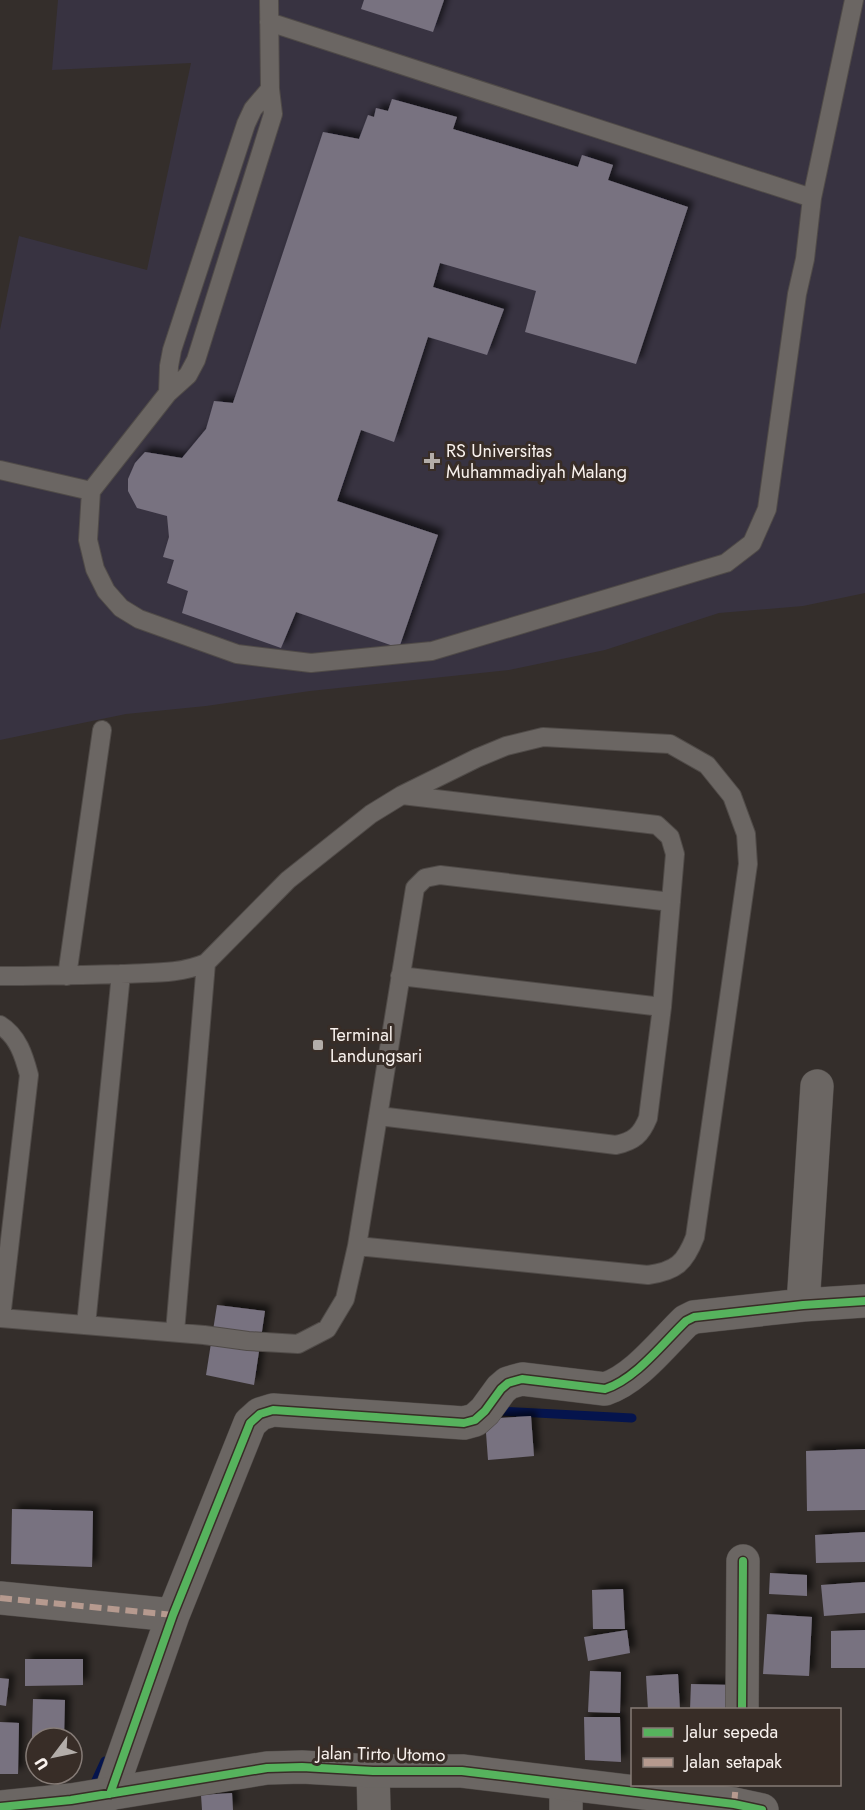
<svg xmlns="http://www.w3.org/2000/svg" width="865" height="1810" font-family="Jost,sans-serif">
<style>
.medical{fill:#383341}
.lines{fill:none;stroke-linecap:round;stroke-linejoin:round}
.stream{stroke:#05144d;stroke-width:9}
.building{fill:#787280;filter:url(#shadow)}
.service-casing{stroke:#504b48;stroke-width:20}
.minor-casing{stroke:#504b48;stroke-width:34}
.tertiary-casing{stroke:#504b48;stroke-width:34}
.service{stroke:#6b6663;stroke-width:18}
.minor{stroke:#6b6663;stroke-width:33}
.tertiary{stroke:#6b6663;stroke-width:33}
.quiet{stroke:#b69a8f;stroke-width:6;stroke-dasharray:12 6;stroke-linecap:butt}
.cycleway-casing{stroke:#382d27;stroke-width:11}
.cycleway{stroke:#56b35d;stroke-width:8}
.poi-dot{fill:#b3ada9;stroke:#382d27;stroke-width:2}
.labels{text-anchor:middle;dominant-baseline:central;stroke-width:6;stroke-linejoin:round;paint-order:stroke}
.poi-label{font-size:18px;fill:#f8f1ed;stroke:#382d27;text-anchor:start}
.street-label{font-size:18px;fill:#f8f1ed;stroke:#382d27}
</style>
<defs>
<filter id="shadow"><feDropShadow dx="5.5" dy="-5.5" stdDeviation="3" flood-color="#0009"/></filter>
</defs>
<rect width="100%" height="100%" fill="#342e2b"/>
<!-- medical -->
<path class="medical" d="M58,0h807v593l-62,13 -84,7 -114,37 -96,20 -199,21 -104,15 -80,8 -126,26v-410l19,-94 128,34 44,-207 -139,7z"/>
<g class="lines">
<!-- stream -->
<path class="stream" d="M499,1411l133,7
M92,1789l13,-28"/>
</g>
<!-- building -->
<path class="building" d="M364,0h80l-11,32 -72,-23z
M392,99l65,18 -4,12 125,38 4,-12 31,10 -5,15 80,27 -52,157 -111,-32 11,-41 -96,-28 -7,24 71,22 -17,46 -59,-18 -34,105 -33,-12 -24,71 101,34 -39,113 -103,-36 -15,36 -99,-35 6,-22 -21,-8 7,-23 -11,-3 6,-20 -2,-21 -30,-8 -9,-17v-12l7,-16 10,-11 37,6 24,-29 8,-28 19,2 90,-271 36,7 9,-24 6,2 2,-9 12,3z
M217,1305l48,6 -11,74 -48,-10z
M531,1416l3,40 -46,4 -3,-41z
M865,1449v61l-58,1 -1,-60z
M12,1509l81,2 -1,56 -81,-3z
M865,1532v30l-49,1 -1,-28z
M770,1573l37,2v21l-38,-2z
M865,1582v31l-41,3 -3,-31z
M623,1589l2,40h-32l-1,-39z
M767,1614l45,3 -3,59 -46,-2z
M627,1630l3,23 -42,8 -4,-24z
M865,1630v38h-34v-37z
M25,1659h58v26l-58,1z
M590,1671l31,1 -1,41 -32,-1z
M678,1674l2,36h-32l-2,-34z
M0,1678l9,1 -3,27 -6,-1z
M691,1684l42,1v25h-43z
M33,1699l32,1 -1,38h-28v33h-5z
M584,1717h36l1,45 -36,-2z
M0,1722l19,1 -1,51h-18z
M232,1793l1,17h-31l-1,-15z"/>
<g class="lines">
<!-- service casing -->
<g class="service-casing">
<path id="service" d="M269,22l543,176
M168,393l1,-27 3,-16 74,-226 7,-15 17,-20
M0,470l91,21 -3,49 7,29 11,22 15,17 18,11 98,35 74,9 121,-12 294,-88 26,-20 15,-34 30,-215 8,-35 7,-61 42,-198
M91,491l77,-98 20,-18 8,-15 77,-246 -3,-25 -1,-89
M0,976c40,0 80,-1 120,-2 30,-2 57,1 86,-11l82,-83 83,-66 31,-19 75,-37 29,-12 37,-9 127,7 37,21 25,31 14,38 2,30 -53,373c-10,26 -19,34 -47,38l-291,-29
M67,976l35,-246
M400,976l262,31
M0,1025c18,11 24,31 29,50l-28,243 203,17 44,6 50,3 29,-15 18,-30 12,-53 58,-358 10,-10 15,-3 231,27
M379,1116l237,29c18,-4 25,-10 32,-27l14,-111 13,-153 -5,-17 -13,-12 -255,-30
M86,1325l35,-351
M175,1332l31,-369"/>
</g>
<!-- minor casing -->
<g class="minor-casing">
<path id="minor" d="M803,1305l14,-219
M0,1598l173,17
M742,1710l1,-149
M373,1771l1,39
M110,1794l63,-179 77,-192 10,-9 13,-4 191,13 11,-3 10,-9 16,-22 7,-6 14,-4 83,10c31,-10 58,-46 81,-68l8,-4 109,-12 62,-4
M566,1810v-26"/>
</g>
<!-- tertiary casing -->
<g class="tertiary-casing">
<path id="tertiary" d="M0,1807l71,-7 196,-32 35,-1 71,4h89l272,33 28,6"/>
</g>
<!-- service -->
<use href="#service" class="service"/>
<!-- minor -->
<use href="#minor" class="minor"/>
<!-- tertiary -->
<use href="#tertiary" class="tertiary"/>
<!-- quiet -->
<path class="quiet" d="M0,1598l173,17
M734,1804l2,-20"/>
<!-- cycleway casing -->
<g class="cycleway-casing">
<path id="cycleway" d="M742,1710l1,-149
M110,1794l63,-179 77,-192 10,-9 13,-4 191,13 11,-3 10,-9 16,-22 7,-6 14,-4 83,10c31,-10 58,-46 81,-68l8,-4 109,-12 62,-4
M0,1807l71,-7 196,-32 35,-1 71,4h89l272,33 28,6"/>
</g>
<!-- cycleway -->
<use href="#cycleway" class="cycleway"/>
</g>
<!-- markers -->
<g class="poi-dot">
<path d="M429 452h6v6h6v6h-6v6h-6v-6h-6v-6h6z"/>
<rect x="312" y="1039" width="12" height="12" rx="3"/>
</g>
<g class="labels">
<!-- poi labels -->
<g class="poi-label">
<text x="446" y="451">RS Universitas<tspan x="446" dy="21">Muhammadiyah Malang</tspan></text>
<text x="330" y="1035">Terminal<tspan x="330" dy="21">Landungsari</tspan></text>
</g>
<!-- street labels -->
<g class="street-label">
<text transform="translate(381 1754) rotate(1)">Jalan Tirto Utomo</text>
</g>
</g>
<!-- legend -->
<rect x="631" y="1708" width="210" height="78" fill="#382d27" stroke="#857b76" stroke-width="1.5"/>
<rect x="643" y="1728" width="30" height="9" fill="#56b35d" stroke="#857b76" stroke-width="1.5"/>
<text x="685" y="1738" font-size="18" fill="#f8f1ed">Jalur sepeda</text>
<rect x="643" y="1758" width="30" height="9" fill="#b69a8f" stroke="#857b76" stroke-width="1.5"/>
<text x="685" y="1768" font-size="18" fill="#f8f1ed">Jalan setapak</text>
<!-- north arrow -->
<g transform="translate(54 1756) rotate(238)"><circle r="28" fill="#382d27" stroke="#857b76" stroke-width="1.5"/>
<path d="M0-4.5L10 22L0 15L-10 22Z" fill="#b3ada9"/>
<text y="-9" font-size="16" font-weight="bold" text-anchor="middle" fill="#f8f1ed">U</text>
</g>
</svg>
